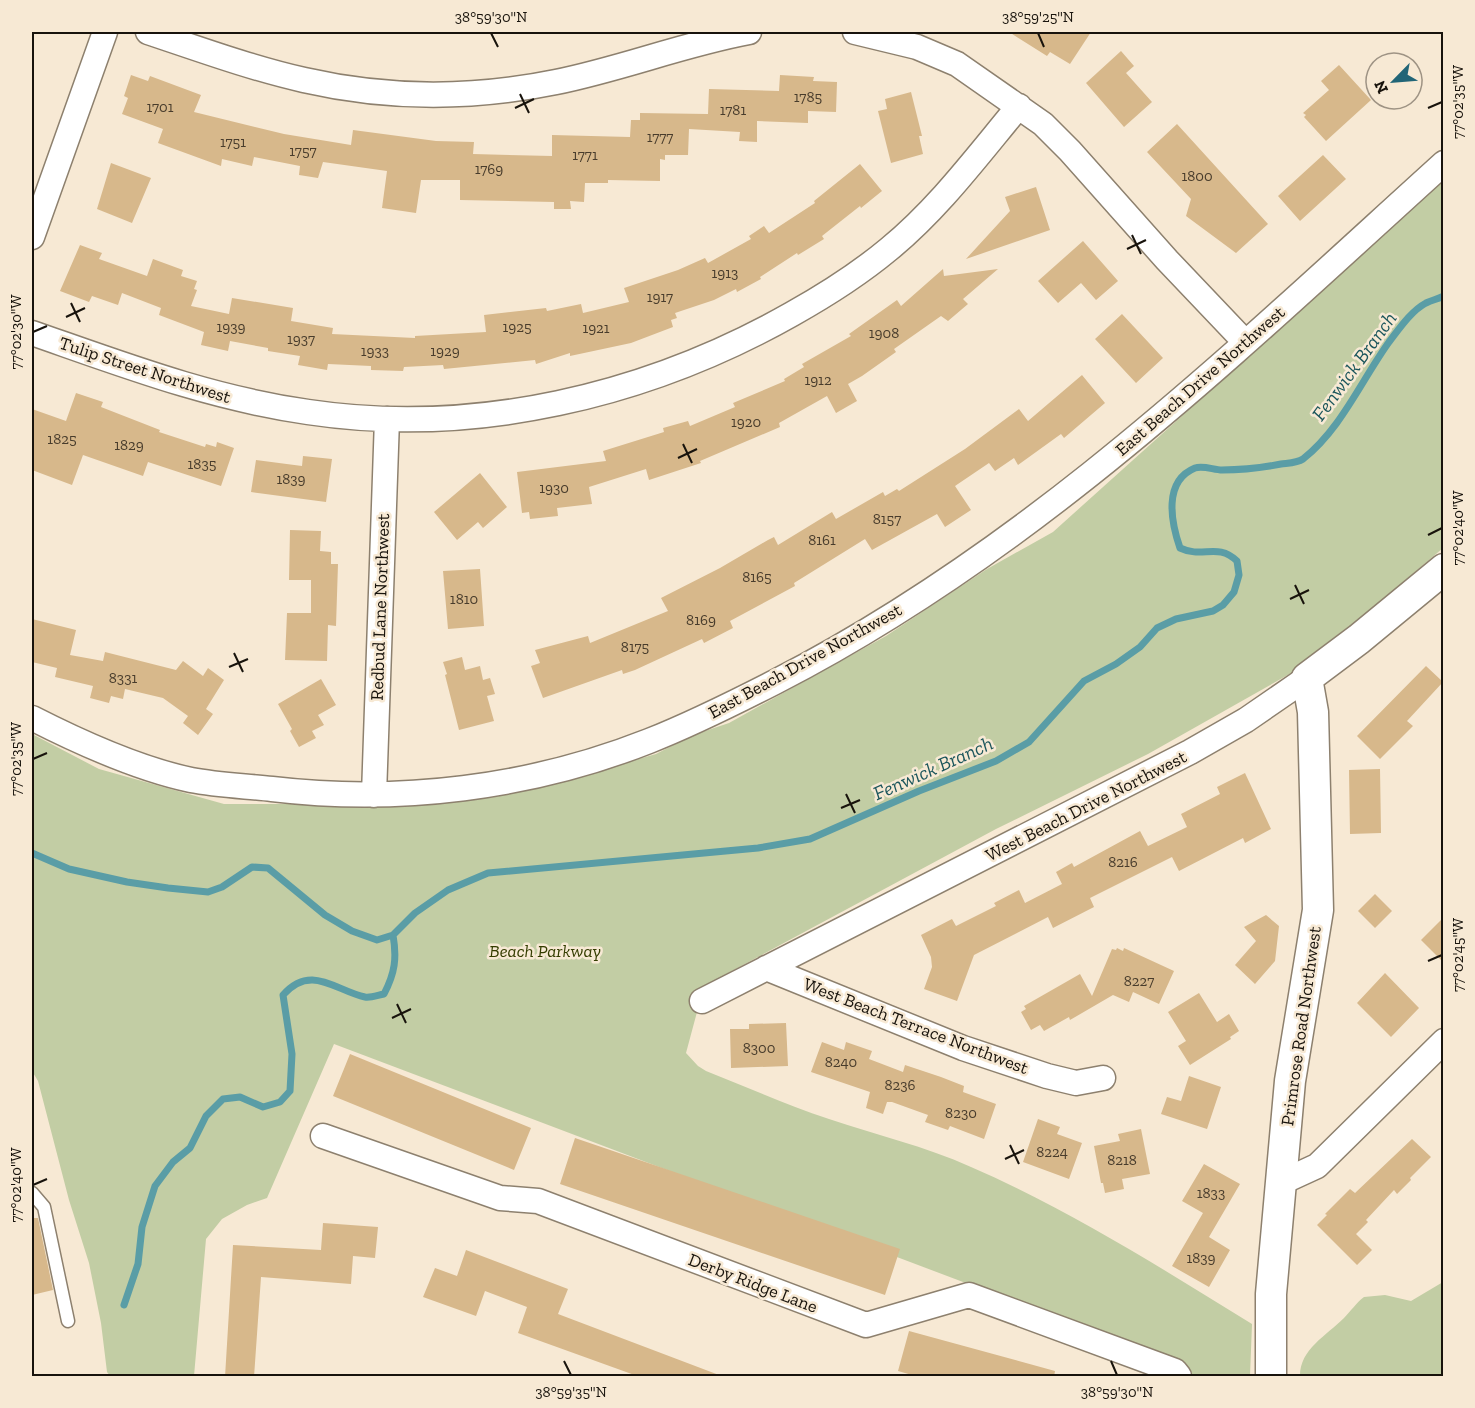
<svg xmlns="http://www.w3.org/2000/svg" width="1475" height="1408" font-family="'Zilla Slab',serif">
<style>
.green{fill:#c2cda4}
.lines{fill:none;stroke-linecap:round;stroke-linejoin:round}
.stream{stroke:#5a9da6;stroke-width:7}
.building{fill:#d7b88b}
.service-casing{stroke:#8d806e;stroke-width:15}
.minor-casing{stroke:#8d806e;stroke-width:27}
.tertiary-casing{stroke:#8d806e;stroke-width:33}
.service{stroke:#fff;stroke-width:12}
.minor{stroke:#fff;stroke-width:24}
.tertiary{stroke:#fff;stroke-width:30}
.ticks{fill:none;stroke:#18130c;stroke-width:2}
.labels{text-anchor:middle;dominant-baseline:central;stroke-width:5;stroke-linejoin:round;paint-order:stroke}
.number-label{font-size:15px;fill:#483c2c}
.street-label{font-size:18px;fill:#18130c;stroke:#f7e9d4}
.park-label{font-size:18px;font-style:italic;fill:#343d00;stroke:#f7e9d4}
.water-label{font-size:20px;font-style:italic;fill:#1c565c;stroke:#f7e9d4}
.neatline{fill:none;stroke:#18130c;stroke-width:2}
.ticks-label{font-size:15px;text-anchor:middle;fill:#18130c}
</style>
<rect width="100%" height="100%" fill="#f7e9d4"/>
<!-- green -->
<path class="green" d="M1443,179v369l-75,64 -62,47 3,4 -161,91 -152,75 -292,157 -18,67 12,13 8,5c41,16 81,34 123,48 47,16 96,27 142,48 99,43 190,101 281,157l-2,52h-56l-9,-10 -851,-322 -67,154 -20,7 -25,14 -16,20 -12,137h-84l-3,-4 -6,-49 -12,-60 -20,-63 -31,-119 -6,-10v-337l67,35 125,35h195l76,-7 60,-14 101,-29 37,-19 36,-12 157,-87 101,-67 66,-37 350,-315z
M1443,1282v94h-143c0,-27 26,-40 44,-58 7,-7 12,-15 20,-21l21,-2 26,6z"/>
<g class="lines">
<!-- stream -->
<path class="stream" d="M32,853l37,16 58,13 41,6 40,4 14,-5 30,-20 16,1 57,47 27,16 25,9 16,-5 22,-22 33,-23 40,-17 270,-25 52,-9 109,-48 77,-30 33,-19 55,-61 32,-17 24,-17 17,-19 19,-9 37,-8 10,-6 11,-13 5,-17 -2,-14c-20,-19 -34,-2 -57,-13 -9,-26 -17,-67 15,-80 8,-3 19,2 27,2 20,0 39,-2 59,-6 7,-1 16,-1 22,-5 38,-30 58,-78 86,-117 10,-13 22,-31 37,-39 6,-3 12,-4 18,-7
M124,1305l14,-41 4,-37 13,-41 18,-24 17,-14 16,-32 17,-17 17,-2 23,10 17,-5 10,-11 2,-37 -9,-59c28,-32 53,-4 82,2 6,1 13,-2 19,-3 11,-21 13,-36 9,-59"/>
</g>
<!-- building -->
<path class="building" d="M1009,32h82l-21,32 -20,-12 -3,4z
M1121,51l13,15 -8,7 26,29 -28,25 -38,-44z
M1339,65l32,35 -45,41 -22,-24 2,-2 -3,-2 26,-23 -8,-9z
M131,75l17,6 2,-5 51,19 -7,17 90,22 67,11 2,-15 83,11 38,1 -1,12 79,2v-21l78,2 1,-17h9v-7l68,1 1,-25 70,2 1,-16 34,2 -1,4 24,1 -1,30 -28,-1v12l-51,-2v21l-18,-1 1,-9 -51,-3 -1,26h-23v5l-5,-1v22l-52,-1v3h-23l-1,19 -14,-1 1,8h-17v-7l-94,-2v-20h-39l-5,33 -34,-5 5,-37 -64,-9 -5,16 -19,-3 1,-9 -46,-9 -2,9 -30,-7 -1,7 -63,-23 5,-14 -41,-15 6,-16 -4,-2z
M911,92l11,44h-3l4,18 -32,9 -13,-52 9,-2 -2,-10z
M1177,124l91,100 -32,29 -50,-37 5,-17 -44,-47z
M1323,155l23,24 -46,42 -22,-25z
M111,163l40,15 -19,45 -35,-14z
M860,164l22,27 -21,17 -1,-2 -38,30 2,3 -26,16 -1,-2 -37,24 1,2 -24,13 -1,-3 -22,11 -39,13 2,5 -6,2 2,7 -42,16 -61,13v-3l-34,11 -1,-4 -91,9 -1,-4 -39,2 -1,4 -32,-1v-4l-43,-2 -1,6 -29,-5 2,-9 -32,-5v-3l-38,-7 -2,10 -27,-6 3,-13 -45,-17 2,-7 -39,-15 -4,12 -26,-9 -3,6 -29,-11 20,-46 22,8 -3,6 48,17 6,-17 30,11 -2,6 16,5 -3,8 3,1 -6,16 38,8 3,-16 61,10 -2,13 42,7 -1,6 83,4v-2l71,-4 -2,-17 62,-7 1,3 34,-7 2,9 46,-11 -5,-14 54,-18 27,-12 3,5 43,-24 -2,-3 15,-10 5,7 46,-30 -1,-2z
M1036,187l14,43 -84,29 44,-48 -5,-14z
M1083,241l35,40 -22,19 -15,-17 -23,20 -20,-22z
M943,269l1,7 54,-7 -35,30 5,5 -20,17 -7,-5 -47,33 2,3 -34,24 -14,8 9,17 -21,12 -9,-17 -48,27 1,4 -80,34 1,2 -52,17 -3,-11 -57,18 3,17 -35,4 1,8 -28,3 -1,-7 -7,1 -5,-41 89,-11 -3,-10 61,-19 -1,-4 25,-7 2,5 45,-19 -2,-4 52,-22 -1,-2 20,-12 -2,-3 49,-28 -2,-2 48,-34 4,6z
M1122,314l41,44 -27,25 -41,-44z
M1082,375l23,28 -41,35 -3,-4 -43,31 -4,-7 -19,13 -6,-8 -34,23 16,24 -26,17 -8,-13 -65,36 -7,-11 -71,44 1,3 -65,35 3,7 -29,15 -2,-4 -67,31 -12,4 -1,-4 -79,28 -12,-32 9,-3 -5,-13 53,-14 2,7 78,-32 -7,-13 59,-30 48,-28 6,-3 4,8 54,-33 4,7 47,-27 2,4 12,-7 2,2 66,-42 54,-40 9,12z
M76,393l27,9 -2,5 59,23 -1,2 46,15 1,-3 10,3 1,-5 17,6 -13,38 -73,-24 -5,14 -60,-21 -11,30 -40,-15v-61l34,12z
M303,456l29,3 -6,43 -75,-10 5,-32 46,6z
M480,473l27,34 -24,21 -5,-6 -21,18 -23,-28z
M290,530l31,1 -1,20 11,1v12h7l-2,62 -8,-1 -1,36 -42,-1 2,-47h24v-33h-22z
M480,569l4,57 -36,3 -5,-58z
M32,619l44,11 -6,25 33,6 2,-9 71,18 7,-9 20,15 5,-8 16,12 -18,29 7,5 -15,21 -15,-12 5,-7 -25,-18 -38,-9 -2,10 -12,-3 -2,7 -19,-5 3,-12 -38,-9 2,-9 -25,-6z
M462,657l3,13 15,-4 3,14 7,-2 5,16 -8,2 7,25 -35,9 -14,-55 2,-1 -4,-12z
M1426,666l17,16 -36,39 6,5 -33,33 -23,-23z
M321,679l15,26 -18,10 6,10 -12,6 4,7 -17,9 -9,-16 2,-2 -14,-25z
M1380,769l1,64 -31,1 -1,-64z
M1245,773l26,56 -26,14 -2,-5 -64,33 -7,-14 -82,41 4,9 -41,21 -5,-11 -74,38 -17,46 -33,-12 8,-22 -1,-10 -10,-22 31,-16 4,7 40,-20 -2,-3 25,-13 6,13 37,-19 -6,-12 16,-9 2,4 66,-36 8,15 39,-19 -6,-13 39,-20 -3,-7z
M1375,894l17,17 -17,17 -17,-17z
M1266,915l13,11 -4,35 -20,23 -20,-19 21,-24 -12,-14z
M1443,918v44l-22,-22z
M1117,948l6,3 1,-3 50,23 -15,33 -26,-12 -4,10 -16,-7 -43,25 -1,-3 -25,14 -4,-6 -9,5 -10,-18 5,-3 -2,-3 56,-32 12,22 20,-47 4,1z
M1385,973l34,35 -28,29 -34,-34z
M1199,993l18,29 12,-8 10,17 -9,6 1,2 -41,26 -12,-19 8,-5 -18,-29z
M786,1023l2,43 -57,2 -1,-39h19v-5z
M822,1042l22,8 2,-8 26,9 -3,8 34,13 2,-7 36,12 23,9 -1,6 33,12 -12,35 -34,-13 -2,4 -23,-8 3,-7 -36,-13h-5l-4,12 -17,-6 4,-16 -59,-20z
M350,1054l181,74 -17,42 -181,-74z
M1189,1076l32,11 -14,42 -46,-15 6,-17 14,4z
M1038,1119l22,8 -3,7 25,9 -13,36 -46,-17z
M1141,1129l9,45 -28,5 2,10 -19,4 -2,-10h-2l-7,-37 26,-5 -2,-7z
M575,1138l325,111 -15,46 -325,-111z
M1412,1139l19,18 -21,21 1,2 -14,14 -3,-4 -28,30 2,2 -12,12 16,16 -15,15 -40,-40 10,-10 -2,-1 25,-25 5,4z
M1204,1164l36,20 -31,53 21,13 -21,37 -37,-21 31,-53 -21,-12z
M32,1218h6l15,72 -21,5z
M323,1223l55,4 -3,31 -22,-2 -2,28 -90,-7 -7,100h-29l8,-132 88,5z
M466,1250l102,39 -10,25 161,61v2h-79l-122,-44 9,-26 -42,-16 -9,25 -53,-19 12,-29 22,8z
M909,1331l146,40 -1,6h-135l-21,-6z"/>
<g class="lines">
<!-- service casing -->
<g class="service-casing">
<path id="service" d="M32,1193l12,14 24,114"/>
</g>
<!-- minor casing -->
<g class="minor-casing">
<path id="minor" d="M148,32c51,17 103,36 156,48 83,19 169,19 252,2 65,-13 128,-38 193,-50
M855,32l62,15 40,17 86,60 27,27 97,109 78,82
M32,237l73,-205
M32,333c92,32 178,65 276,79 167,25 339,-16 484,-98 34,-19 67,-40 97,-65 50,-41 89,-94 130,-143
M32,718c47,24 107,51 159,62 26,5 54,6 81,9 127,15 258,-1 377,-48 43,-17 85,-38 126,-59 257,-132 457,-327 669,-519
M374,795l13,-376
M766,968l197,80 84,28 29,7 27,-5
M702,1001l488,-249 56,-32 61,-42
M323,1136l177,62 38,3 328,124 103,-30 206,76 4,5
M1280,1183l37,-17 127,-125"/>
</g>
<!-- tertiary casing -->
<g class="tertiary-casing">
<path id="tertiary" d="M1271,1376v-82l19,-213 28,-171 -5,-198 -6,-34 52,-39 85,-70"/>
</g>
<!-- service -->
<use href="#service" class="service"/>
<!-- minor -->
<use href="#minor" class="minor"/>
<!-- tertiary -->
<use href="#tertiary" class="tertiary"/>
</g>
<!-- ticks -->
<path class="ticks" d="M491,33l7,14M1038,33l6,14M520,94l9,19M515,108l19,-9M1428,108l14,-6M1132,235l9,19M1127,249l19,-9M71,303l9,19M66,317l19,-9M33,332l14,-6M683,444l9,19M678,458l19,-9M1428,535l14,-7M1295,585l9,19M1290,599l19,-9M234,653l9,19M229,667l19,-8M33,759l14,-6M846,794l9,19M841,808l19,-8M1428,961l14,-6M397,1004l9,19M392,1018l19,-9M1010,1145l9,19M1005,1159l19,-9M33,1185l14,-6M564,1361l7,14M1111,1361l6,14"/>
<g class="labels">
<!-- number labels -->
<g class="number-label">
<text x="808" y="97">1785</text>
<text x="160" y="107">1701</text>
<text x="733" y="110">1781</text>
<text x="660" y="137">1777</text>
<text x="233" y="142">1751</text>
<text x="303" y="151">1757</text>
<text x="585" y="155">1771</text>
<text x="489" y="169">1769</text>
<text x="1197" y="176">1800</text>
<text x="725" y="273">1913</text>
<text x="660" y="297">1917</text>
<text x="231" y="327">1939</text>
<text x="517" y="327">1925</text>
<text x="596" y="328">1921</text>
<text x="884" y="333">1908</text>
<text x="301" y="339">1937</text>
<text x="375" y="351">1933</text>
<text x="445" y="351">1929</text>
<text x="818" y="380">1912</text>
<text x="746" y="422">1920</text>
<text x="62" y="439">1825</text>
<text x="129" y="445">1829</text>
<text x="202" y="464">1835</text>
<text x="291" y="479">1839</text>
<text x="554" y="488">1930</text>
<text x="887" y="519">8157</text>
<text x="822" y="540">8161</text>
<text x="757" y="577">8165</text>
<text x="464" y="599">1810</text>
<text x="701" y="620">8169</text>
<text x="635" y="647">8175</text>
<text x="123" y="678">8331</text>
<text x="1123" y="862">8216</text>
<text x="1139" y="981">8227</text>
<text x="759" y="1048">8300</text>
<text x="841" y="1062">8240</text>
<text x="900" y="1085">8236</text>
<text x="961" y="1113">8230</text>
<text x="1052" y="1152">8224</text>
<text x="1122" y="1160">8218</text>
<text x="1211" y="1193">1833</text>
<text x="1201" y="1258">1839</text>
</g>
<!-- street labels -->
<g class="street-label">
<text transform="translate(145 370) rotate(18)">Tulip Street Northwest</text>
<text transform="translate(1200 381) rotate(-41)">East Beach Drive Northwest</text>
<text transform="translate(380 607) rotate(-88)">Redbud Lane Northwest</text>
<text transform="translate(805 661) rotate(-29)">East Beach Drive Northwest</text>
<text transform="translate(1086 806) rotate(-27)">West Beach Drive Northwest</text>
<text transform="translate(916 1026) rotate(21)">West Beach Terrace Northwest</text>
<text transform="translate(1301 1026) rotate(-82)">Primrose Road Northwest</text>
<text transform="translate(753 1283) rotate(21)">Derby Ridge Lane</text>
</g>
<!-- park labels -->
<g class="park-label">
<text x="545" y="951">Beach Parkway</text>
</g>
<!-- water labels -->
<g class="water-label">
<text transform="translate(1354 366) rotate(-54)">Fenwick Branch</text>
<text transform="translate(933 768) rotate(-24)">Fenwick Branch</text>
</g>
</g>
<!-- border -->
<rect width="1475" height="1408" fill="none" stroke="#f7e9d4" stroke-width="66"/>
<!-- north arrow -->
<g transform="translate(1394 81) rotate(245)"><circle r="28" fill="#f7e9d4" stroke="#9e9384" stroke-width="1.5"/>
<path d="M0-4.5L10 22L0 15L-10 22Z" fill="#216577"/>
<text y="-9" font-size="16" font-weight="bold" text-anchor="middle" fill="#18130c">N</text>
</g>
<rect x="33" y="33" width="1409" height="1342" class="neatline"/>
<g class="ticks-label">
<text x="491" y="22">38°59'30"N</text>
<text x="1038" y="22">38°59'25"N</text>
<text transform="translate(1458 102) rotate(-90)" y="5">77°02'35"W</text>
<text transform="translate(16 332) rotate(-90)" y="5">77°02'30"W</text>
<text transform="translate(1458 528) rotate(-90)" y="5">77°02'40"W</text>
<text transform="translate(16 759) rotate(-90)" y="5">77°02'35"W</text>
<text transform="translate(1458 955) rotate(-90)" y="5">77°02'45"W</text>
<text transform="translate(16 1185) rotate(-90)" y="5">77°02'40"W</text>
<text x="571" y="1397">38°59'35"N</text>
<text x="1117" y="1397">38°59'30"N</text>
</g>
</svg>
